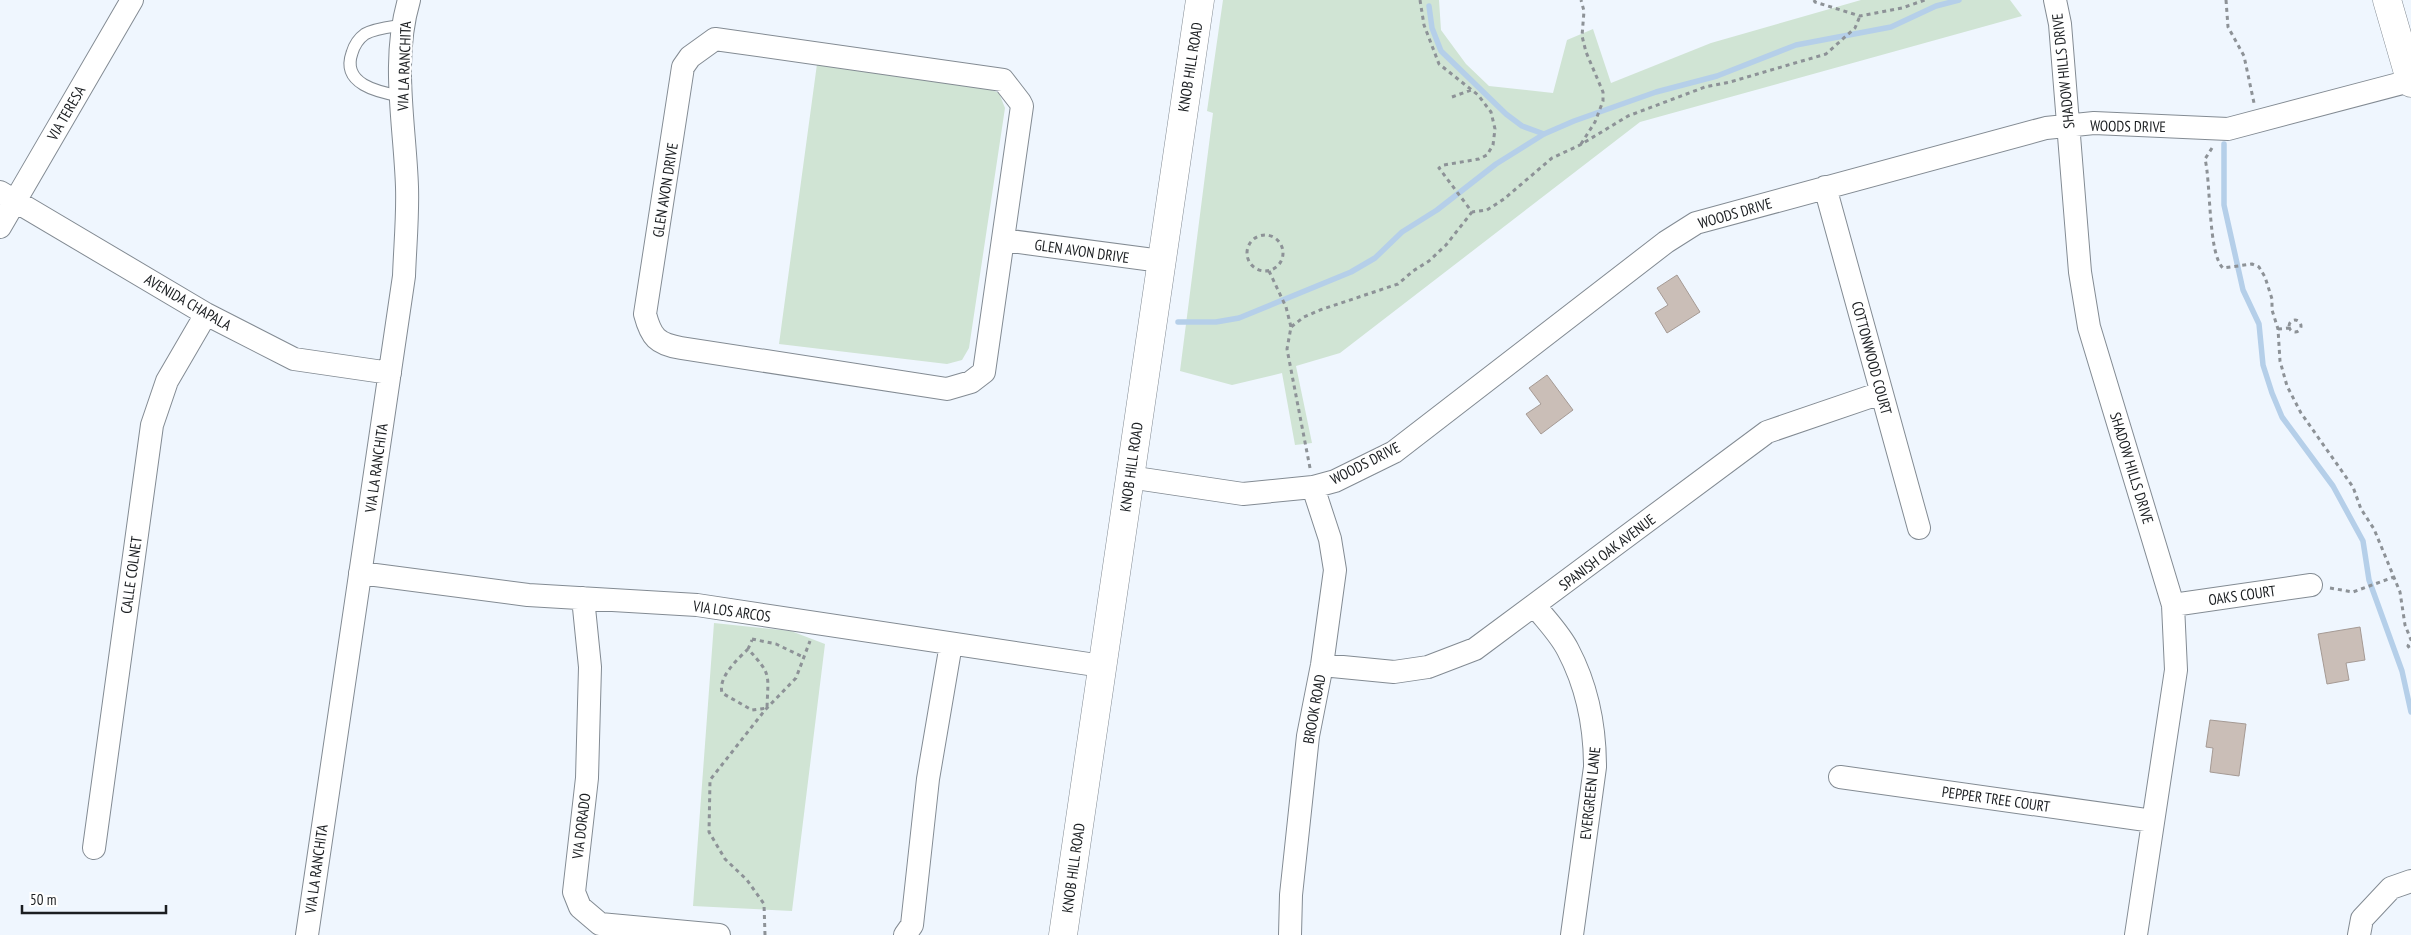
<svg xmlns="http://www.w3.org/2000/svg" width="2411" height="935" font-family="'PT Sans Narrow',sans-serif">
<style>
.green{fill:#d0e4d4}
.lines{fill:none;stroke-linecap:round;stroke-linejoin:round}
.stream{stroke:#b5cfe9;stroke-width:5.5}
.building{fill:#cabeb7;stroke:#a59a94}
.service-casing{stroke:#838b93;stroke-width:13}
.minor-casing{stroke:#838b93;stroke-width:24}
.tertiary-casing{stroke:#838b93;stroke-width:29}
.path{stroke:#8d9297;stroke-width:3;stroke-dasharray:4 4;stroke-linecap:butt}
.service{stroke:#fff;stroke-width:11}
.minor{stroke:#fff;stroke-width:22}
.tertiary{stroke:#fff;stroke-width:28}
.labels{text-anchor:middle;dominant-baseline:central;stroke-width:4.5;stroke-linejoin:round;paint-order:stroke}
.street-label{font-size:15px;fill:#1b1e21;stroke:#fff}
</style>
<rect width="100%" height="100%" fill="#eff6fe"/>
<!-- green -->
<path class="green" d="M1223,0h216l2,30 25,34 23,22 64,7 14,-53 26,-11 18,54 100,-40 150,-43h149l12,16 -382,106 -300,231 -44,13 16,77 -17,2 -13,-72 -50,12 -52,-14 33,-258 -6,-2z
M817,64l165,22 17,7 6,15 -36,240 -7,12 -15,4 -168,-20z
M714,623l77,8 34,13 -33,267 -99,-5z"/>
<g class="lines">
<!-- stream -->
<path class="stream" d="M1429,6l3,22 9,23 65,63 16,12 22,8
M2224,144v61l19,85 16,34 4,41 9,28 10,24 51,69 30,55 6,39 33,91 9,41
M1178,322h38l23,-4 112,-46 24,-14 27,-26 35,-22 59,-46 48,-30 30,-13 82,-29 61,-16 79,-31 95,-18 45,-21 23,-6"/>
</g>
<!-- building -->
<path class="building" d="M1677,275l23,37 -33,21 -12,-20 13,-8 -11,-17z
M1547,375l26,35 -32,24 -15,-20 15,-10 -12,-16z
M2360,627l5,33 -19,3 3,17 -22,4 -9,-50z
M2210,720l36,4 -7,52 -29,-4 3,-24 -7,-1z"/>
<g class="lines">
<!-- service casing -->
<g class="service-casing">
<path id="service" d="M400,96c-22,-4 -59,-12 -48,-43 2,-7 6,-14 13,-19 11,-6 26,-7 38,-9"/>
</g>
<!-- minor casing -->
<g class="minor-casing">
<path id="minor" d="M2055,0l5,24 20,248 9,55 84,278 3,65 -40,265
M715,39l288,41 17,22 2,4 -38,266 -13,10 -24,7 -266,-41c-24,-4 -30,-11 -36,-34l38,-247 7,-10z
M1825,187l94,341
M0,192l206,122 88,45 96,14
M0,227l132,-227
M1003,240l158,21
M1129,477l114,17 70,-7 22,-6 59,-29 272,-210 30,-19 350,-95 48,-5 134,6 182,-48
M360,573l168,22 169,10 405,61
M583,598l7,69 -3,111 -13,114 6,15 20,17 119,11
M2173,605l138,-20
M1535,606c11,14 25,28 33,44 19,36 27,76 27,117l-23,168
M1322,665l72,7 34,-5 47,-18 292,-217 114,-39
M1840,777l313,44
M94,848l58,-423 15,-44 39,-67
M307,935l97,-659c1,-29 4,-60 3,-89 -2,-62 -16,-126 2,-187
M905,935l7,-10 16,-146 23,-135
M1290,935l1,-40 17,-159 14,-71 13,-95 -5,-31 -17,-52
M2359,935l3,-16 29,-31 20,-7"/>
</g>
<!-- tertiary casing -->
<g class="tertiary-casing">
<path id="tertiary" d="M2387,0l24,83
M1063,935l137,-935"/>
</g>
<!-- path -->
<path class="path" d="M1420,0l4,25 15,39 39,31 13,17 4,17 -2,16 -6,10 -8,4 -35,6 -5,3 33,44 15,-2 17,-11 48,-41 28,-13 48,-29 77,-29 25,-5 96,-28 29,-26 5,-12
M1814,0l1,2 45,14 42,-8 23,-8
M2226,0l2,27 16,29 10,47
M1452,97l19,-7
M1581,144l14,-22 8,-21v-9l-17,-40 -4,-16 2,-25 -3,-11
M2212,148l-7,11c6,24 3,95 18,109l29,-4 7,3 6,10 7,22v11l6,19 2,32 7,25 14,27 52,74 8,22 13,20 26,63 5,33 6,15 -3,6 3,4
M1247 253a18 18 0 1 1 36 0a18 18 0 1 1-36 0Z
M1269,271l17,36 5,20
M2289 326a6 6 0 1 1 12 0a6 6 0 1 1-12 0Z
M2278,329l11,-1
M1310,468l-23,-119 4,-22 13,-10 16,-7 78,-26 15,-13 16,-10 17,-16 26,-33
M2330,588l23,4 41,-15
M752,639l24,5 29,14
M748,649c-11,11 -30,28 -26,44l30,17 15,-2c1,-34 5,-33 -19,-59l4,-9
M765,935l-1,-31 -17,-24 -22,-21 -16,-27 1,-52 55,-70 31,-32 14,-37"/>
<!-- service -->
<use href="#service" class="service"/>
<!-- minor -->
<use href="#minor" class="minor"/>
<!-- tertiary -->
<use href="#tertiary" class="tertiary"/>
</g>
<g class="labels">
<!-- street labels -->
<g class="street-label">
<text transform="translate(404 66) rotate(-88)">VIA LA RANCHITA</text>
<text transform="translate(1190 67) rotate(-81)">KNOB HILL ROAD</text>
<text transform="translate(2063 71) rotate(-96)">SHADOW HILLS DRIVE</text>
<text transform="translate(66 113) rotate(-60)">VIA TERESA</text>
<text transform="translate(2128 126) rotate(1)">WOODS DRIVE</text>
<text transform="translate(665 190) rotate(-81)">GLEN AVON DRIVE</text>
<text transform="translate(1735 213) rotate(-16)">WOODS DRIVE</text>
<text transform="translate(1082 251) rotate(8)">GLEN AVON DRIVE</text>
<text transform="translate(188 302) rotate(30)">AVENIDA CHAPALA</text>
<text transform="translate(1872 358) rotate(75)">COTTONWOOD COURT</text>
<text transform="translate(1365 463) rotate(-27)">WOODS DRIVE</text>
<text transform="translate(1131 467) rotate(-82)">KNOB HILL ROAD</text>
<text transform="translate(376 468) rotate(-82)">VIA LA RANCHITA</text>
<text transform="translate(2132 468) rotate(73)">SHADOW HILLS DRIVE</text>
<text transform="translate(1607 552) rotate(-37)">SPANISH OAK AVENUE</text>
<text transform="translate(131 575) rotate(-82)">CALLE COLNET</text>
<text transform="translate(2242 595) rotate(-8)">OAKS COURT</text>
<text transform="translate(732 611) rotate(8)">VIA LOS ARCOS</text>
<text transform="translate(1314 709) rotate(-80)">BROOK ROAD</text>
<text transform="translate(1590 793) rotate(-84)">EVERGREEN LANE</text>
<text transform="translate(1996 799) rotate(8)">PEPPER TREE COURT</text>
<text transform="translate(581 826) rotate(-83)">VIA DORADO</text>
<text transform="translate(1073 868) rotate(-82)">KNOB HILL ROAD</text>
<text transform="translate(316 869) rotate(-82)">VIA LA RANCHITA</text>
</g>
</g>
<!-- scale -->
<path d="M22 905v8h144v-8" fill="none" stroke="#1b1e21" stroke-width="2.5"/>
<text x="30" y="905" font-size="15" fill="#1b1e21" stroke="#ffffff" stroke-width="4" paint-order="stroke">50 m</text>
</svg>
